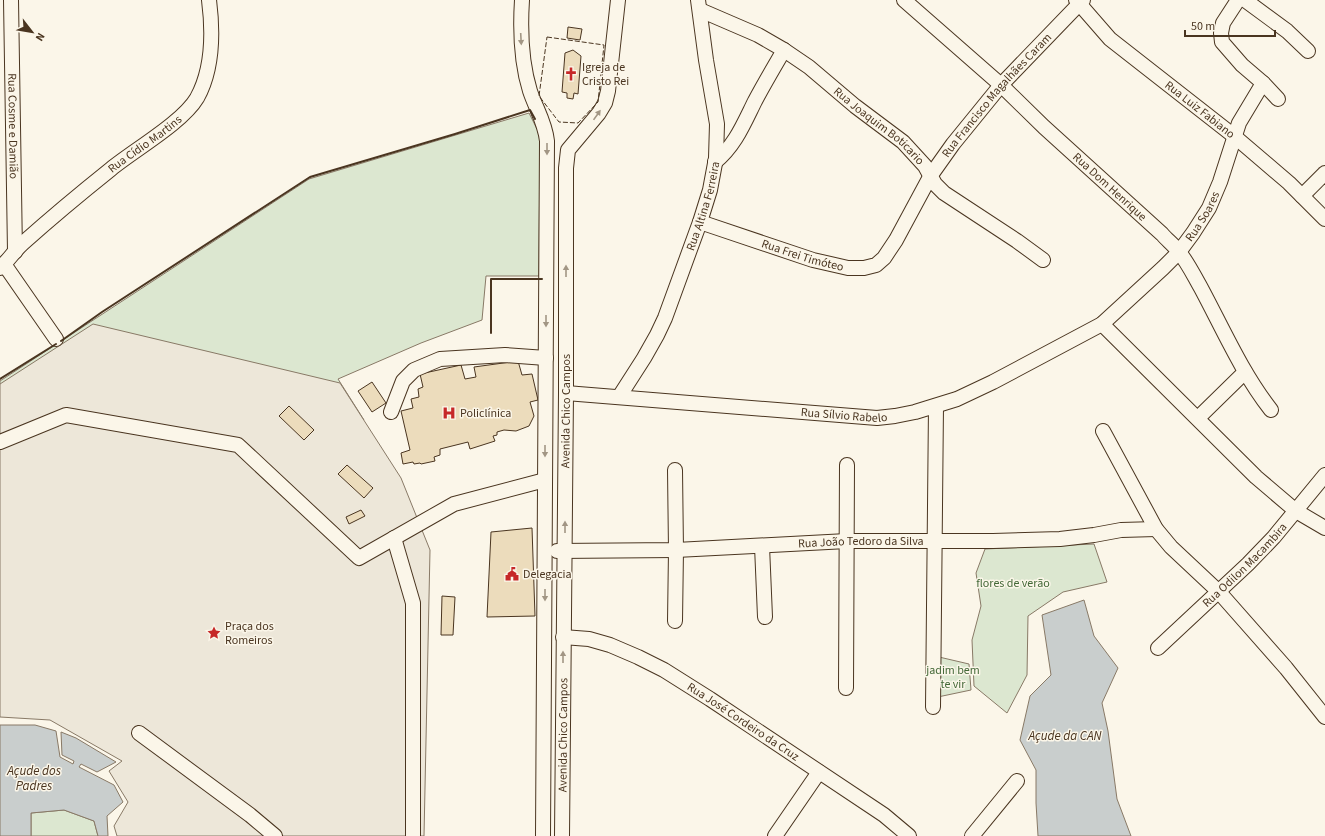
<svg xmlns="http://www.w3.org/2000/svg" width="1325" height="836" font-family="'Source Sans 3',sans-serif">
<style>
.green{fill:#dce7d0;stroke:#887966}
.parking{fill:#ede7d9;stroke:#887966}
.water{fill:#c9cecd;stroke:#887966}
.building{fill:#ecdcbc;stroke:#4a3520}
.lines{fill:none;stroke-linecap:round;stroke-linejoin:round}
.minor-casing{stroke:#4a3520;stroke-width:16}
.minor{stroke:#fbf6e9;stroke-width:14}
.fence{stroke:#4a3520;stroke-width:1;stroke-dasharray:5 2;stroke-linecap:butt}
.wall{stroke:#4a3520;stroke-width:2}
.oneway{fill:#a29684}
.labels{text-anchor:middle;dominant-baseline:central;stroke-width:3;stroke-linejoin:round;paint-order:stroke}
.poi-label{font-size:12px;fill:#4a3520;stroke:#fbf6e9;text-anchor:start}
.street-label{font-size:12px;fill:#4a3520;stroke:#fbf6e9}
.park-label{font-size:12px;fill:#436837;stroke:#fbf6e9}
.water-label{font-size:13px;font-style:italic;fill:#4a3520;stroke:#fbf6e9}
</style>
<rect width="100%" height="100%" fill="#fbf6e9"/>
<!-- green -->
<path class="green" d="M529,113l11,22 -1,141h-53l-4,44 -61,23 -83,36 26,41 -21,6 -343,1v-46l309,-202z
M1094,544l13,38 -44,10 -35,24 -1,59 -20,38 -33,-27 -2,-46 9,-34 -5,-33 9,-24z
M939,657l30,7 2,26 -38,8z
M64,810l30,11 4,15h-67v-23z"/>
<!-- parking -->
<path class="parking" d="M93,324l247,59 61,95 29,72 -6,286h-307l-3,-10 14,-24 -19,-31 13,-10 -72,-41 -50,-3v-333z"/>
<!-- water -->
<path class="water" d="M1084,600l10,36 24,32 -16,35 6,28 9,68 14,37h-93l-2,-33v-33l-16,-30 10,-44 21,-21 -9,-60z
M0,725h35l21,6 4,26 13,7 1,-3 -12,-6 -1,-23 15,6 40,24 -19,10 -16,-8 -2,3 35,18 9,17 -16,14 1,20h-10l-4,-15 -30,-11 -33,3v23h-31z"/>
<!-- building -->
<path class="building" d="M568,27l14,2 -2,11 -13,-2z
M573,50l8,6 -3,38 -4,-1 -1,6 -6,-1v-5l-5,-1 3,-39z
M518,361l4,14 10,-1 6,26 -8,2 4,14 -5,10 -13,5 -12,-1 -7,2v3l-4,1 2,5 -25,8 -2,-7 -28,7v6l-6,2 1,4 -14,3 -1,-1 -6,1 -1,-2 -10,2 -2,-11 9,-3 -9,-39 12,-3 -2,-9 8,-2 -1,-8 5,-2 -3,-13 41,-9 4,14 11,-2 -2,-10z
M372,382l14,21 -14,9 -14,-21z
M289,406l25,24 -10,10 -25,-24z
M347,465l26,23 -9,10 -26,-24z
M361,510l4,6 -16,8 -3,-7z
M532,528l3,88 -48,1 4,-85z
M442,596l13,1 -2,38h-12z"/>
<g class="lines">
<!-- minor casing -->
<g class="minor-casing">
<g id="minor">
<path id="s1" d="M11,0l4,252"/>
<path d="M522,0c-2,31 -1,62 8,91 6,18 15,31 17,50l-4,695"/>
<path id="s2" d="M904,0l97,85 43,42 118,107c5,6 12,11 17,18 9,11 15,24 22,36 22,41 41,85 70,122"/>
<path id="s3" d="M1076,0l34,39 124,97 55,47 36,36"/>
<path d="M1238,0l-15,23 -2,10 1,9 20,23 21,18 15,16"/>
<path d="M1245,0l42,31 21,20"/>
<path id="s4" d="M700,10l58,25 26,15 25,17 46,39 48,36 22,24 10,18 9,9 73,48 26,19"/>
<path d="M715,162c20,-16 29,-39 40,-61 9,-17 19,-34 29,-51"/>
<path d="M1302,196l23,-23"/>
<path id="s5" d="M700,222l113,38 35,8h16l12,-3 8,-7 12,-18 35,-65 22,-31 48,-59 82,-85"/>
<path d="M4,264l52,75"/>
<path id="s6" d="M0,268c9,-8 14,-17 23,-25 28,-25 58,-50 88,-74 23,-19 71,-46 86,-71 16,-29 16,-67 12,-98"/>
<path d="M1102,324l154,153 40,34 29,17"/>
<path id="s7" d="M566,393l311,25 18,-2 20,-4 42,-13 36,-17 109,-58 61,-56 16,-16 14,-19 16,-25 11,-26 19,-59 24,-40"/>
<path id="s8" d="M619,397l25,-39 13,-23 8,-17 35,-96 10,-32 6,-32 1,-34 -11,-64 -8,-60"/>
<path d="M391,412l12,-31 11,-11 26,-11 65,-4 41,3"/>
<path d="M1198,418l47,-46"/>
<path d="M1103,431l53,98 15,18 48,45 67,76 39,49"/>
<path d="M0,442l66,-27 172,30 121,113 95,-54 91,-24"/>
<path d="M675,470l1,80 -1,71"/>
<path d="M394,538l19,65v233"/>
<path d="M762,546l3,71"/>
<path id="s9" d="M557,551l119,-1 171,-9h146l67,-2 34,-4 27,-5 35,-1"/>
<path id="s10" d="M563,637l26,2 21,6 28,12 26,13 46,29 174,116 25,21"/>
<path id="s11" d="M1158,648l90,-84 26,-27 51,-62"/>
<path d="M846,688l1,-223"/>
<path d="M933,707l3,-301"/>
<path d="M139,733l111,82 25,21"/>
<path id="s12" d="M562,836l4,-443v-225l2,-18 31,-37 6,-10 3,-12 10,-91"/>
<path d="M775,836l44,-64"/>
<path d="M972,836l45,-55"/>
</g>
</g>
<!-- minor -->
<use href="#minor" class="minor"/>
<!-- fence -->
<path class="fence" d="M547,37l57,8 -6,57 -20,21 -19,-1 -20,-26z"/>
<!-- wall -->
<path class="wall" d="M491,333v-54h51
M61,341l41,-29 208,-135 145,-43 75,-24 5,9
M0,379l56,-35"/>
</g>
<!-- one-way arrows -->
<defs><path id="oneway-solid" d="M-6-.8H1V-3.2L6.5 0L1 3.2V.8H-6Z"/></defs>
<g class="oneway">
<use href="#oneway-solid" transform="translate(521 39) rotate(87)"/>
<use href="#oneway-solid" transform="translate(597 115) rotate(-55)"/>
<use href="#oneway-solid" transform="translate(547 149) rotate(90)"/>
<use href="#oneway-solid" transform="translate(566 271) rotate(-90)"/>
<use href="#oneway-solid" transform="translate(546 321) rotate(90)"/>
<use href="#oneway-solid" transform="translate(545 451) rotate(90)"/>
<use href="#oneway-solid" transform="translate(565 527) rotate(-90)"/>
<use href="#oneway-solid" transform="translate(545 595) rotate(90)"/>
<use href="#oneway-solid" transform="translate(563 657) rotate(-90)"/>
</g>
<!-- icons -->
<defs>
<g id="church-bare" transform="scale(1.08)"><path d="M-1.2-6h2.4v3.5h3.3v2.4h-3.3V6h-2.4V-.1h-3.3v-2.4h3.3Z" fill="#c62828" stroke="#fbf6e9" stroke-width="2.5" paint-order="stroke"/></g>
<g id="hospital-bare" transform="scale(1.08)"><path d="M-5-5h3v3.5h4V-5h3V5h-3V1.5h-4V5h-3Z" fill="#c62828" stroke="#fbf6e9" stroke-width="2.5" paint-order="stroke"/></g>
<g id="civic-bare" transform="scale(1.08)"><path d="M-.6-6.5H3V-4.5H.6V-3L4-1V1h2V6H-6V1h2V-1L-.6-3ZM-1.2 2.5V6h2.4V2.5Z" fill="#c62828" stroke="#fbf6e9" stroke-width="2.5" paint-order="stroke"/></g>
<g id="sight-bare" transform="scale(1.08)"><path d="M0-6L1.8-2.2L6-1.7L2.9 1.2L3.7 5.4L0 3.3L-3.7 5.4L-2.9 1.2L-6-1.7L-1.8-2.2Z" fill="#c62828" stroke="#fbf6e9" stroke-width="2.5" paint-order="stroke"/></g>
</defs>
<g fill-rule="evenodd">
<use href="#church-bare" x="571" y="74"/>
<use href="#hospital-bare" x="449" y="413"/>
<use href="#civic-bare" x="512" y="574"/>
<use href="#sight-bare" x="214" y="633"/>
</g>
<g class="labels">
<!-- poi labels -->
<g class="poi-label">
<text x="582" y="67">Igreja de<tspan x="582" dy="14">Cristo Rei</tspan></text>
<text x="460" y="413">Policlínica</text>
<text x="523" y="574">Delegacia</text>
<text x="225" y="626">Praça dos<tspan x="225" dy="14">Romeiros</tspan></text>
</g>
<!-- street labels -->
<g class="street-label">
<text stroke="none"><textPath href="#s5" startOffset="393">Rua Francisco Magalhães Caram</textPath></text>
<text stroke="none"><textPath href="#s3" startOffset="166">Rua Luiz Fabiano</textPath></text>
<text stroke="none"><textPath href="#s1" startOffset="126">Rua Cosme e Damião</textPath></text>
<text stroke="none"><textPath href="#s4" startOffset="215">Rua Joaquim Boticario</textPath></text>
<text stroke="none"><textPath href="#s6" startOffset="191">Rua Cídio Martins</textPath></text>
<text stroke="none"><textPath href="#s2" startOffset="278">Rua Dom Henrique</textPath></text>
<text stroke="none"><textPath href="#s8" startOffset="210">Rua Altina Ferreira</textPath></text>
<text stroke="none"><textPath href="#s7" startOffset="706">Rua Soares</textPath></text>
<text stroke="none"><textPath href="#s5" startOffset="108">Rua Frei Timóteo</textPath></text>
<text stroke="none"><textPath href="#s12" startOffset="425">Avenida Chico Campos</textPath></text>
<text stroke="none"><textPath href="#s7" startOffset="279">Rua Sílvio Rabelo</textPath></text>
<text stroke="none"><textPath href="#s9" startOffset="304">Rua João Tedoro da Silva</textPath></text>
<text stroke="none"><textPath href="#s11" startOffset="120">Rua Odilon Macambira</textPath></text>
<text stroke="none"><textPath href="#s10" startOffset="202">Rua José Cordeiro da Cruz</textPath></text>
<text stroke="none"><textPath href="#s12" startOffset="101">Avenida Chico Campos</textPath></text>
</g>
<!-- park labels -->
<g class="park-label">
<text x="1013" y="583">flores de verão</text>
<text x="953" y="670">jadim bem<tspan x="953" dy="14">te vir</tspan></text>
</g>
<!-- water labels -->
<g class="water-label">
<text x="1065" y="736">Açude da CAN</text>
<text x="34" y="771">Açude dos<tspan x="34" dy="15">Padres</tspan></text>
</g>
</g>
<!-- north arrow -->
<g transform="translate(32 32) rotate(121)" stroke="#fbf6e9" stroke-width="3" paint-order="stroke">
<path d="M0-3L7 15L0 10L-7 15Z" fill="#4a3520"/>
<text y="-6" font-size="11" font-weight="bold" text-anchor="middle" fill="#4a3520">N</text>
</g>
<!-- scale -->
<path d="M1185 30v6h90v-6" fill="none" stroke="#4a3520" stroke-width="2"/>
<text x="1191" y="30" font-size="12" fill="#4a3520" stroke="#fbf6e9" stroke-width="3" paint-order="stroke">50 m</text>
</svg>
